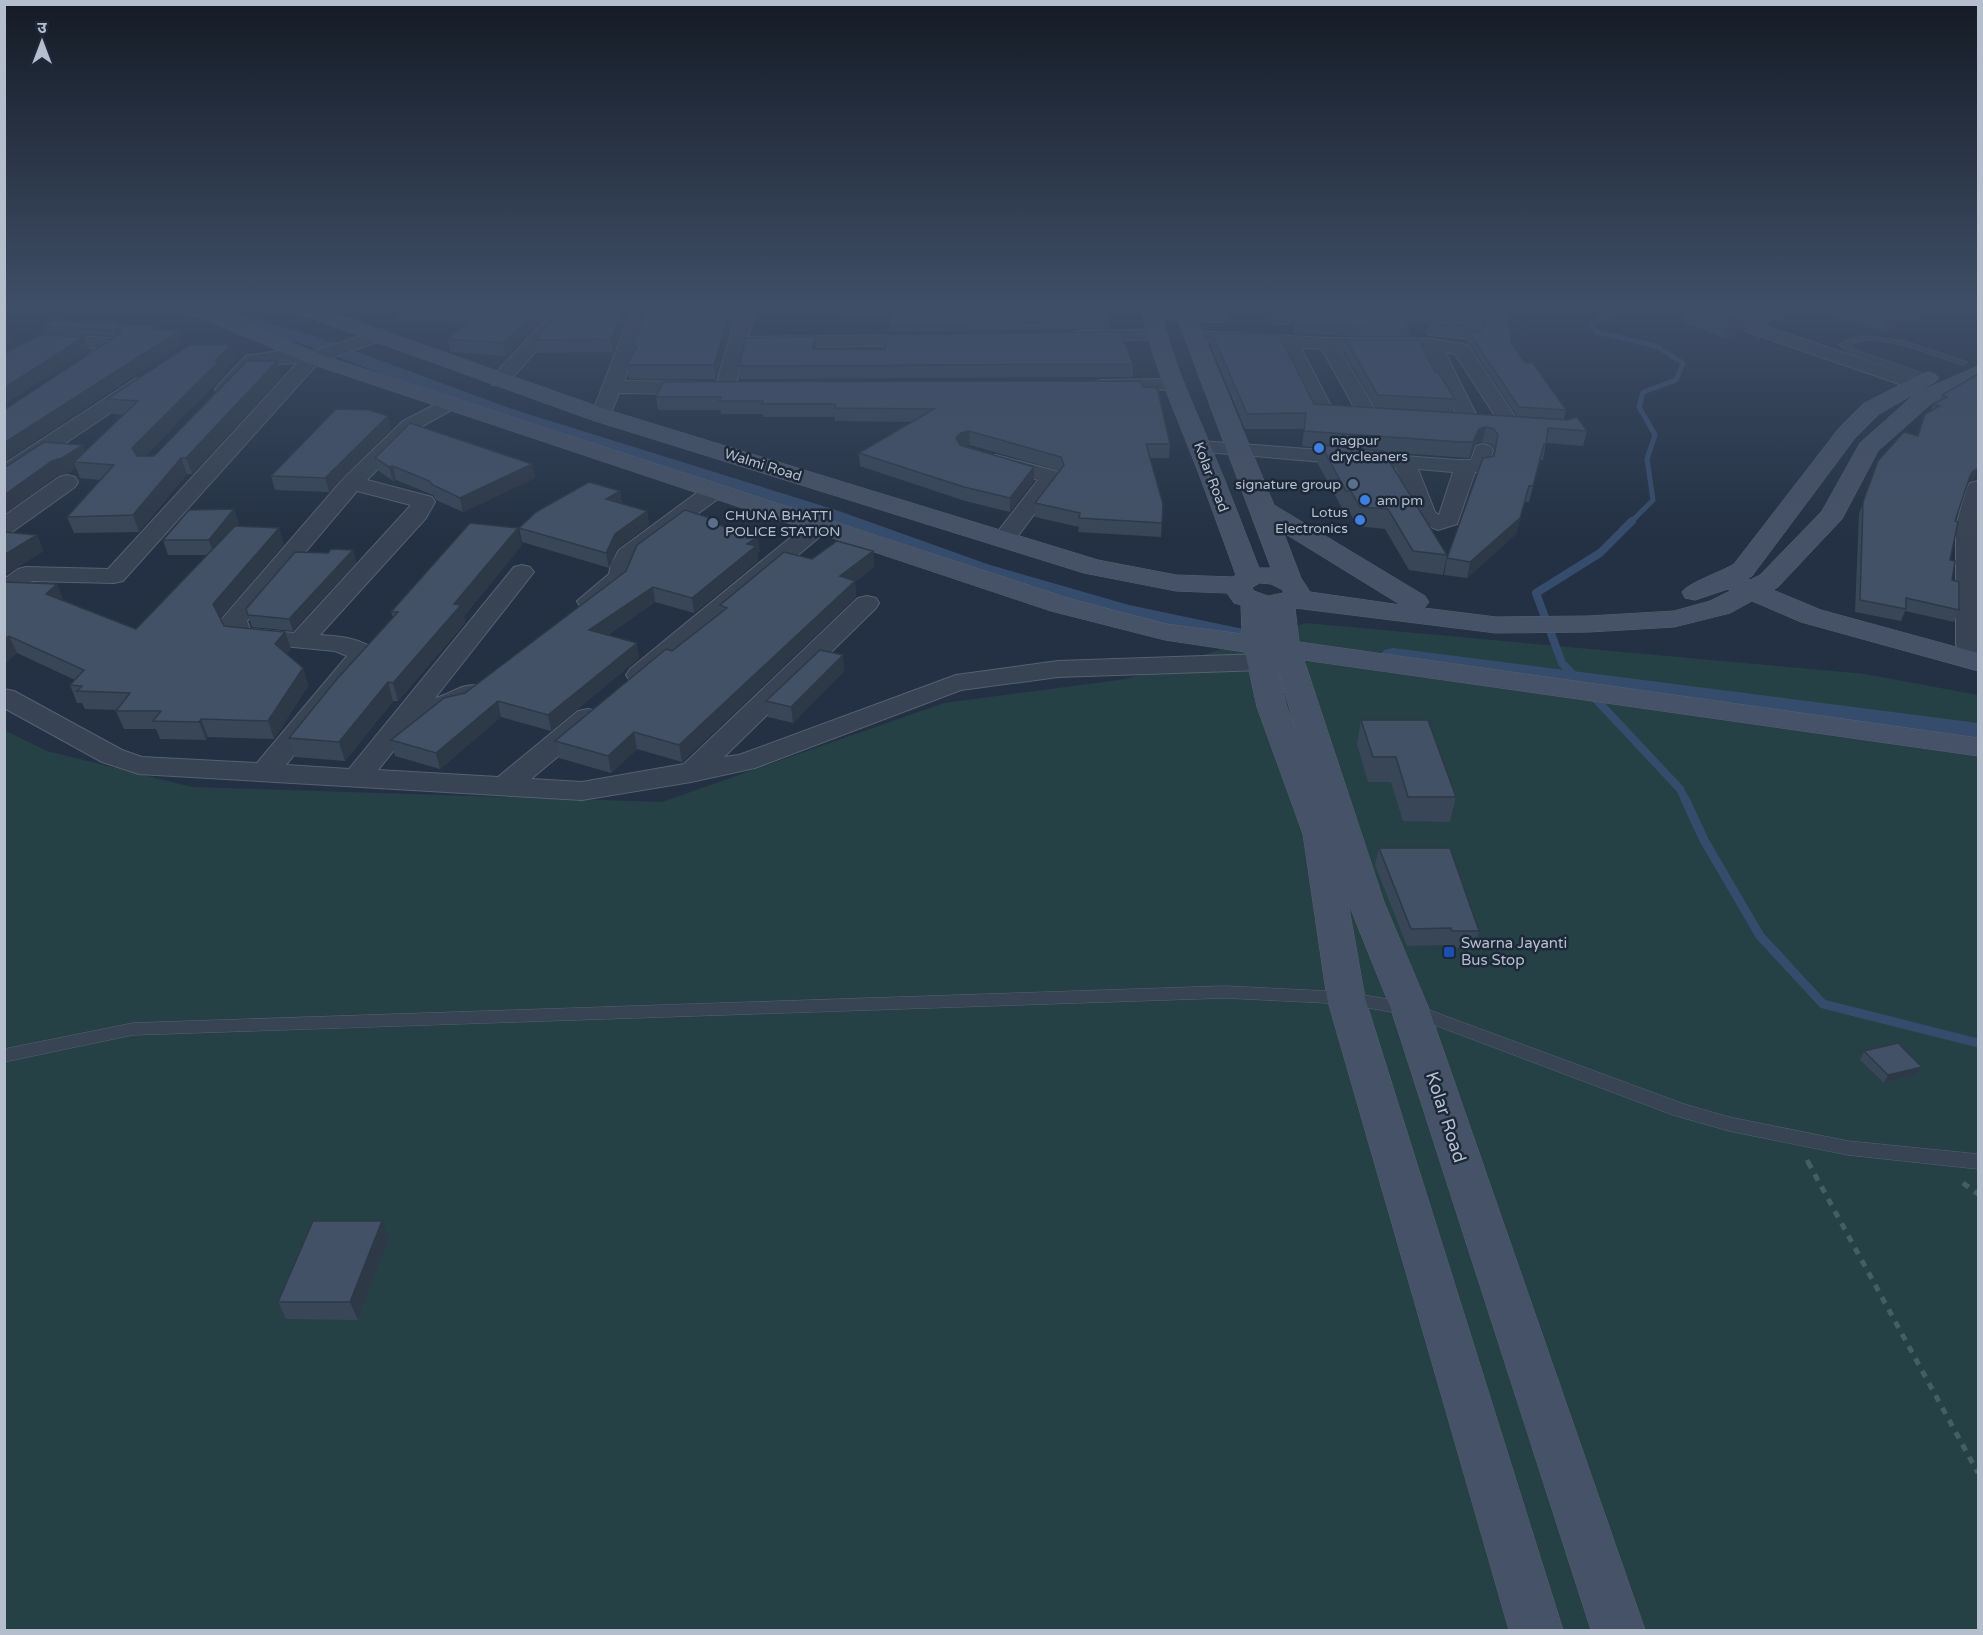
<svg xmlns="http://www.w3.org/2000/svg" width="1983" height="1635" font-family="'Varela Round','Noto Sans Devanagari',sans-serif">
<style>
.green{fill:#264145}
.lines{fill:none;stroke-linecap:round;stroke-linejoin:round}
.stream-far2{stroke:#364c6c;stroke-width:5}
.stream-far1{stroke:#364c6c;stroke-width:8}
.stream{stroke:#364c6c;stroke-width:9}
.canal{fill:#364c6c;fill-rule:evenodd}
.lane-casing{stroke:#566170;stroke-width:1}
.street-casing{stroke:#566170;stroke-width:2}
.secondary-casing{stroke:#566170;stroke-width:1}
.path-far1{stroke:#445e61;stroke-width:4.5;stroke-dasharray:5 5;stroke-linecap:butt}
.path{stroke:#445e61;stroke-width:5;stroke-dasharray:7 7;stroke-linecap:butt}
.lane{fill:#384353;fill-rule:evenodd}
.street{fill:#384353;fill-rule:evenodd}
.secondary{fill:#465267;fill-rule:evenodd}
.wall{fill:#394658}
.shaded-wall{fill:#2e3947}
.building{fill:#425166;stroke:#2e3947;stroke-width:1.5}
.shop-dot{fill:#3f7fe0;stroke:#1d2839;stroke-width:2}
.service-dot{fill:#5c6f8a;stroke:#1d2839;stroke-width:2}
.transit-dot{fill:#1a4fb4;stroke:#1d2839;stroke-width:2}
.labels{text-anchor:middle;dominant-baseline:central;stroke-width:5;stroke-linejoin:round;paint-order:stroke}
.far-poi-label{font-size:14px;fill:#b5becd;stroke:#1d2839;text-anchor:start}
.far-street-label{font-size:14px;fill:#b5becd;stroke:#1d2839}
.poi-label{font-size:15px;fill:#b5becd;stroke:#1d2839;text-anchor:start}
.near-street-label{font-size:18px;fill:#b5becd;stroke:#1d2839}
</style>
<rect width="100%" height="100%" fill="#243144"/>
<!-- green -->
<path class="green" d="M1306,623l559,51 113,21v935h-1973l-1,-900 43,21 145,36 470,15 282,-99 182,-24z"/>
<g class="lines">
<!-- stream-far2 -->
<path class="stream-far2" d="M1630,307l-11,2 -28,15 6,8 59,14 27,17 -7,17 -33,12 -4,15 16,28 -8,24 6,41 -22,22"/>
<!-- stream-far1 -->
<path class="stream-far1" d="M1632,521l-32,32 -64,40 26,70 118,126 6,12"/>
<!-- stream -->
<path class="stream" d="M1685,799l19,41 56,96 63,68 155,39"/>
<!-- canal -->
<path class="canal" d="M197,307h17l103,30 195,72 327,102 151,54 139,40 119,25 4,5 -4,5 -9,3 -27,-4 -88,-21 -150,-43 -151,-54 -325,-104 -193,-72 -107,-31 -3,-4z
M1393,648l585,75v16l-594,-77 -4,-6 4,-6z"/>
<!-- lane casing -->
<g class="lane-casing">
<path id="lane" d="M1868,336l37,5 63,21 -5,3c-29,-8 -85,-35 -113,-20l6,5 74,26v4l-3,1 -77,-27 -11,-9 12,-7z
M1225,986l121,6 64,11 274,101 45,13 119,24 130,13v15l-130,-14 -119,-24 -56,-16 -265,-100 -62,-11 -121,-6 -1092,37 -129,27v-13l129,-26z"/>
</g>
<!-- street casing -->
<g class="street-casing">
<path id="street" d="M557,307h18l-69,78h-14l-3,-4 3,-4z
M633,307h18l-27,74 75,1 7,2 3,4 -3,4 -7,2 -80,-1 -11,27h-14l-3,-4z
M739,307h18l-9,30 179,-2 6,1 3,4 -3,4 -6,1 -182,3 -10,40 -3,4h-14l-3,-4z
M838,307h101l2,3 -3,4 -6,1h-87l-6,-1 -3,-4z
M1281,307h17l-11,17h-12l-3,-4z
M1461,307h18l2,27 -3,4 -6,1 -42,-4 -3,-4 3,-4 33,1z
M1153,309l65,3 6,1 3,4 -3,4 -6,1 -71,-4 -3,-4 3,-4z
M1722,312l200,67 3,4 -3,4h-14l-192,-66 -3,-4 3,-4z
M380,330l6,1 3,4 -3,4 -67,23 -196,219 -9,2 -82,-2 -19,15 -9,2v-19l14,-10 8,-2 82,2 189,-206 -38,2 -27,28h-14l-3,-4 3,-4 28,-29 31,-5 33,1z
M1156,330l6,1 3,4 -3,4 -82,2 -6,-1 -3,-4 3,-4 6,-1z
M1193,331l135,7 104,1 36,6 52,79 -3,4h-14l-48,-74 -10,-2 35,70 -3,4h-14l-3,-4 -35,-72h-85l39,66 -3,4c-15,4 -43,-1 -59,-5l-35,-68 -95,-7 -3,-4 3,-4zM1301,348l21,1 33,60 -24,-3z
M42,335l73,3 6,2 3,4c-8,11 -28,24 -42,21l-2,-4 16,-13 -51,-2 -41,22v-14z
M142,377l7,2 3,4 -3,4 -137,92 -8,1v-16l131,-85z
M1173,379l7,2 3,4 -3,4 -79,3 -7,-2 -3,-4 3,-4 7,-2z
M448,398l7,2 3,4 -3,4 -38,21 -50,51 65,17 3,5 -9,16 -106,117c17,1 46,3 56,18l-90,112 63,4 165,-202 8,-2 8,2 4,5 -99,126c17,-4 27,-16 45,-12l3,6 -15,15 -48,11 -42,52 120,7 80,-66 10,-2 10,2 4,6 -4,6 -67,56 51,3 102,-18 174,-166 9,-2 9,2 3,5 -3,5 -152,149 15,-2 217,-80 102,-14 204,-7 9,2 4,6 -4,6 -9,2 -204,7 -97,13 -206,78 -64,14 -109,18 -443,-26 -37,-12 -98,-54v-19l10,2 108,59 20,7 115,6 90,-107 -12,-5 -105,-10 -9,-21 123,-142 59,-57zM357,491l54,14 -117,128 -44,-4 -3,-8z
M1200,441l258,19h13l5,-14 7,-2 7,2 3,4 -5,21 -13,1 -18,52 -19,6 -21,-9 -3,-5 -18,-48 -203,-17 -3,-4 3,-4zM1418,469l35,3 -14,43 -4,-3z
M996,455l63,17 3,5 -50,67 -8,2 -8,-2 -4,-5 46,-59 -50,-14 -3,-5 3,-5z
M67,475l8,2 3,5 -3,5 -63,45 -8,2v-18l55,-39z
M1978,481v185l-6,2 -9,-2 -4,-6 -3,-17v-118l11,-37 3,-5z
M714,484l8,2 3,5 -3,5 -85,62 -2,13 -8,13 -29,22 -9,2 -9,-2 -3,-5 32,-27 2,-10 8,-14 87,-64z
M821,517l8,2 3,5 -3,5 -181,152 -9,2 -9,-2 -4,-6 4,-6 183,-150z"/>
</g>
<!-- secondary casing -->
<g class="secondary-casing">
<path id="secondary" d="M169,307h35l14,4 101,43 752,245 95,25 76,10 -1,-29 -7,-2 -7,-10 -51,-2 -92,-18 -492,-153 -302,-109 -2,-4h28l292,103 490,150 78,15 57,2 3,-2c-16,-43 -31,-87 -48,-129 -18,-46 -38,-90 -47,-139h20c9,50 31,94 50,140 17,40 32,80 48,121h12l-98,-261h19l82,198 151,91 4,6 -5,6 72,9 93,-1 85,-5 36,-10 20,-10 -2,-2 -33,11 -10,-2 -3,-6c6,-9 39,-20 52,-28l105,-136 24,-24 58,-30 7,-2 7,2 4,4 -4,4 -56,32 -24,24 -103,138 -5,3 3,1 10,-5 62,-64 38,-68 56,-50 62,-27v14l-46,23 -54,48 -36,68 -64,68 -5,3 48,20 157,43v18l-177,-49 -49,-21 -22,12 -56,14 -85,5 -93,1 -201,-25 4,34 679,96v18l-674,-96 80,242 45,107 216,621h-54l-200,-621 -43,-107 17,96 198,632h-54l-182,-632 -24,-164 -46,-127 -12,-55 -80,-12 -114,-29 -746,-249 -101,-43 -33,-8zM1284,533l117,72 -91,-13 -9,-14zM1260,583l11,1 12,6v3l-15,3 -14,-5 -2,-3zM1277,667l20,66 -10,-26z"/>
</g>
<!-- path-far1 -->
<path class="path-far1" d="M1807,1160l2,4"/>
<!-- path -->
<path class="path" d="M1808,1162l170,311
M1963,1183l15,11"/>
<!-- lane -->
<use href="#lane" class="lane"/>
<!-- street -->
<use href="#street" class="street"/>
<!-- secondary -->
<use href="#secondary" class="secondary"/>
</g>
<!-- wall -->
<path class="wall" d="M553,307l-47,49 -56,-4 -3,-13 18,-15 -67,-3 -3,-13z
M631,307l-18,45 -76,1 -2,-13z
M647,307h90l-22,72h-86l-2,-14 6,-12v-7z
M1297,307l165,11 -1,8 -53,-2 2,5 -1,8 -116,-3z
M1481,307h25l5,35 14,21 41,47 -2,9 -47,-3 -47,-72 -4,-3 1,-8 13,-1 2,-2z
M1685,307h268l-70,25 -71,-23 -46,15 -20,-6 -4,14 -17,6 -44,-16z
M1029,310l81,11v8l-221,3v-7z
M125,323l1,2 32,5 21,1 4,13 -179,117v-51l112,-74 -72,-3 -2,-6z
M1212,333l102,71 62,4 -32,-56 2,-12 89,32 20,27 -3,13 135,19 -4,15 -37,-3 -3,17h-3l-11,42h-4l-9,32 -49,44 -23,-3 3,-17 47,-102 1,-6 -4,-6 -9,-2 -7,2 -6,14 -85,-6 63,103 -4,20 -34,-5 -24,-41 -28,-3 -9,-17 -5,1 -25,-46 2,-16 -18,-2 2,-17h-59l-34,-82z
M815,336l1,13 317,15v13l-393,2 -1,-13z
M235,359l-13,13 1,4 -78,80h9l128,-80 -90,98h-5l-48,58 -65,1 -7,-16 33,-37 -20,-2 -4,-11 -8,6 -10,2 25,-30 2,7 38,-37 -11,-1 -5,-15z
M1978,374l-4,106 -6,2 -13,39 -5,39 2,20 7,30 -5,12 -49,-11 -4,10 -46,-9 4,-98 19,-53 40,-25 7,-22 5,-2 3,-8 7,-4 2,-5z
M1140,381l30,63 -1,14h-19l13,46 -2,33 -83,-5 1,-5 -44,-10v-14l25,-32 -90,-26 -6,1 70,35 -24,31 -45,-11 -105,-35 -1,-13 53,-31 -77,-1v-4h-72v-3h-42l-1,-4h-62l-2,-13z
M391,429l-62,63 -54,-2 -4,-14z
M375,458l157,6 3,14 -72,34 -27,-12 -3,-5 -37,-15 -3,1 -14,-10z
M620,491l2,13 25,7 2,14 -31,23 -9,20 -87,-26 -3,-14z
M234,509l5,15 -3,2 48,18 -64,75 4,7 67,23 -4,5 16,14 5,18 -34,53 -66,-2 -2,3 -46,-1 -4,-10h-32l-8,-18 1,-1 -32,-1 -3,-6h-5l-7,-18 5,-5 -58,-27 -13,11v-82l60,19 72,28 71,-74h-39l-5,-15z
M714,523l46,28 -3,2 1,8 -64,52 -39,-11 -47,33 31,23 -88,73 -50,-14 -61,52 -45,-13 -4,-16 74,-47z
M522,545l-58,71 1,7 -67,78h-5l-48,60 -50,-4 -6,-19 104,-120 -2,-6z
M353,550l3,12 -63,69 -41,-4 -6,-18 82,-56z
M873,551l1,16 -19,15 1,15 -174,165 -45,-13 -26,24 -52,-15 -4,-17 166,-128 -1,-8 92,-46z
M844,671l-51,52 -25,-6 -2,-16z
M1361,720l95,77 -6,25 -47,-1 -12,-39h-23l-11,-38z
M1379,848l100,83 -5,17h-26l-2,-3 -39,1 -32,-81z
M1864,1051l58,16 -5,8 -33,8 -24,-23z
M389,1239l-31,81 -72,-1 -8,-17z"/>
<!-- shaded-wall -->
<path class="shaded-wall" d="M539,307h14l-47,49 -3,-13z
M624,307h7l-18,45 -2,-13z
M731,307h6l-22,72 -1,-14z
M1771,307h41v2l-46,15z
M1904,307h49l-70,25 7,-20z
M1748,312l-6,20 -17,6 6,-21z
M118,327l2,6 -4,3 -2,-6z
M179,331l4,13 -179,117v-18z
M8,334l5,13 -9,5v-16z
M815,336l1,13h-4z
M84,337l5,13 -85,55v-17z
M230,345l5,14 -13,13 1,4 -85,88 -6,-16z
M277,361l5,15 -90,98 -6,-16z
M388,416l3,13 -62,63 -4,-14z
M1486,427l-4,15 -7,2 -6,14 4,-16 6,-13z
M969,431l1,14 -9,2 -5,-9 5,-5z
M83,445l5,14 -14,3 2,5 -8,6 -10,2 -54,40v-20l48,-34z
M181,458l6,16 -48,58 -6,-17z
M532,464l3,14 -72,34 -3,-14z
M393,466l3,14 -3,1 -4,-14z
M1034,467v14l-24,31v-14z
M1978,469l-4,11 -6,2 2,-6 3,-5z
M1529,486l-13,48 -49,44 3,-16z
M620,491l2,14 -16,-6z
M234,509l5,15 -25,31 -5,-15z
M647,511l2,14 -31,23 -9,20 -3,-15 9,-19z
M279,528l5,16 -65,77 -6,-17z
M518,528l4,17 -58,71 1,7 -67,78 -5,-18 61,-79z
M37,535l7,16 -40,25v-21z
M758,537l2,14 -3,2 1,8 -64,52 -2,-15 55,-54z
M353,550l3,12 -63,69 -4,-12z
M873,551l1,16 -19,15 1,15 -174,165 -3,-17 161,-169z
M57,584l7,17 -18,-7z
M653,587l2,15 -63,44 -3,-16z
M285,632l6,17 -10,12 -6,-17z
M9,636l8,17 -13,11v-25z
M637,643l2,15 -88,73 -3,-16z
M843,655l1,16 -51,52 -2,-16z
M303,668l5,18 -34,53 -6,-18z
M388,682l5,19 -48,60 -6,-19z
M498,701l3,16 -61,52 -4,-16z
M201,719l7,18 -2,3 -7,-18z
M634,732l3,17 -26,24 -3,-17z
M1922,1067l-5,8 -33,8 4,-8z
M382,1221l7,18 -31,81 -8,-18z"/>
<!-- building -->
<path class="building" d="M396,307h143l-36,36 -56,-4 33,-27 -85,-4z
M564,307h60l-13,32 -76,1z
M647,307h84l-17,58h-87l10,-19h-4z
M1107,307l3,14 -221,4 2,-15h138l8,-3z
M1297,307h164l1,11 -58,-2 6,13 -116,-3z
M1483,307h23l5,35 14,21h8l33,47 -47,-3 -48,-71 -4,-3 13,-1 4,-5z
M1701,307h33l14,5 -17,5z
M1875,307h29l-14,5z
M53,320l72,3 -4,2h-3v2l-4,3 -72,-3z
M118,325l39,1 -4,3 26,2 -175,112v-33l117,-77z
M1120,332l13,32 -394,2 7,-28 69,-2 -3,13 73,1 2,-15z
M1212,333l67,2 35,69 254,16 9,-3 10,14 -39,-3 -2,17 -2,-1 -11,42h-4l-9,32 -50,44 -23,-4 36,-100 11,-2 4,-21 -4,-6 -8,-2 -7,2 -6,13h-12l-157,-11 2,-18 -59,1z
M41,335l43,2 -80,51v-34z
M1346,340h73l16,32h3l17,27 -77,-4z
M189,345h41l-15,16h4l-87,87 5,8h17l93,-95h30l-91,97h-5l-48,57 -66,2 47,-52 -40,-3 64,-61 -31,-2z
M1978,374v95l-5,2 -3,5 -15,45 3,1 -8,38 5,1 -3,19 7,2v28l-53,-12v11l-46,-9 3,-98 15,-41 26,-29 14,4 7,-22 15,-8 -7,-2 14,-7 -5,-2z
M1140,381l3,6h14l13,57h-24l17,60 -1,19 -83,-5 1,-5 -45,-10 29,-38 -3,-8 -92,-26 -8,2 -5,5 4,7 74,22 -24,31 -46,-11 -105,-34 75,-44 -99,-1v-4h-73l1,-3h-44l2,-4h-65l7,-15z
M336,409l33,1 19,6 -63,62 -54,-2z
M410,423l122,41 -72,34 -27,-13 -4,-4 -36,-15 -4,1 -14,-9z
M44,442l39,3 -21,13 -10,3 -48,34v-28l3,-1z
M1321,445l62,6 64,104 -34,-4 -25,-42 -28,-2 -9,-16h-5z
M589,482l31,9 -14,8 41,12 -32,23 -9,19 -87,-25 17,-16z
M234,509l-25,31h-46l26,-30z
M685,510l28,9 -4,3 49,15 -11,7 9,2 -64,52 -39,-11 -64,43 48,13 -89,72 -50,-14 -62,52 -45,-13 53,-42 21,-5 161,-122 11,-26z
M470,523l48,5 -64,76 7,1 -68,78 -5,-1 -49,60 -50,-4 48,-59 61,-67h-7z
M235,526l44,2 -66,76 11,22 61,6 -10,12 28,24 -35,53 -67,-2 -2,3 -46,-1 8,-10h-45l14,-18 -53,-2 5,-5 -12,-1 14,-15 -75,-34 -5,3v-57l53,2 -11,10 90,35z
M4,532l33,3 -33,20z
M837,541l36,10 -33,25 15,5 -176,164 -45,-13 -26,24 -53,-15 111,-92 6,2 55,-43 -7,-3 64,-53 28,7z
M331,549l22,1 -64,69 -41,-4 -2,-6 49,-57 33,1z
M820,650l23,5 -52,52 -25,-6z
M1361,720h67l28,77h-48l-12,-40h-23z
M1379,848h71l29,83h-27l-1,-3 -40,1z
M1898,1043l24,24 -34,8 -24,-24z
M313,1221h69l-32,81h-72z"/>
<!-- sky -->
<linearGradient id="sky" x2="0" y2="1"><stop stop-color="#141b25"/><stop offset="0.57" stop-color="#3f4e67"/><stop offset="1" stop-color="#3f4e67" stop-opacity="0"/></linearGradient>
<rect width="1983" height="536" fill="url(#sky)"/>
<!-- markers -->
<g class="shop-dot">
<circle cx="1319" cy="448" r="6"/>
<circle cx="1365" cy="500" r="6"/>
<circle cx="1360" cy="520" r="6"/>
</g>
<g class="service-dot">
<circle cx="1353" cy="484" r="6"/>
<circle cx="713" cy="523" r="6"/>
</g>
<rect class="transit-dot" x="1443" y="946" width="12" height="12" rx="3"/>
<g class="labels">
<!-- far-poi labels -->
<g class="far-poi-label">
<text x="1331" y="440">nagpur<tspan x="1331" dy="16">drycleaners</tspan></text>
<text x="1341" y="484" text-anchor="end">signature group</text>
<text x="1377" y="500">am pm</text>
<text x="1348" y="512" text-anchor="end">Lotus<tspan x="1348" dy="16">Electronics</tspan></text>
<text x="725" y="515">CHUNA BHATTI<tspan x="725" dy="16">POLICE STATION</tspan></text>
</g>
<!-- far-street labels -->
<g class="far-street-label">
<text transform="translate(763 465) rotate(17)">Walmi Road</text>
<text transform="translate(1211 477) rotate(69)">Kolar Road</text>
</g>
<!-- poi labels -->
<g class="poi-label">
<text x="1461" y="943">Swarna Jayanti<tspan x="1461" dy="17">Bus Stop</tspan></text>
</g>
<!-- near-street labels -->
<g class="near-street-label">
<text transform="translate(1446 1117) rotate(72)">Kolar Road</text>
</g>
</g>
<!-- border -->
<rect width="1983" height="1635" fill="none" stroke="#b5becd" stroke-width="12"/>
<!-- north arrow -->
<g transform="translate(42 42)" stroke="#1d2839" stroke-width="4.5" paint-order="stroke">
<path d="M0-4.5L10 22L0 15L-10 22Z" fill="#b5becd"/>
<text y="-9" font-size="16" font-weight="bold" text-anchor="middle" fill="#b5becd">उ</text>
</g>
</svg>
